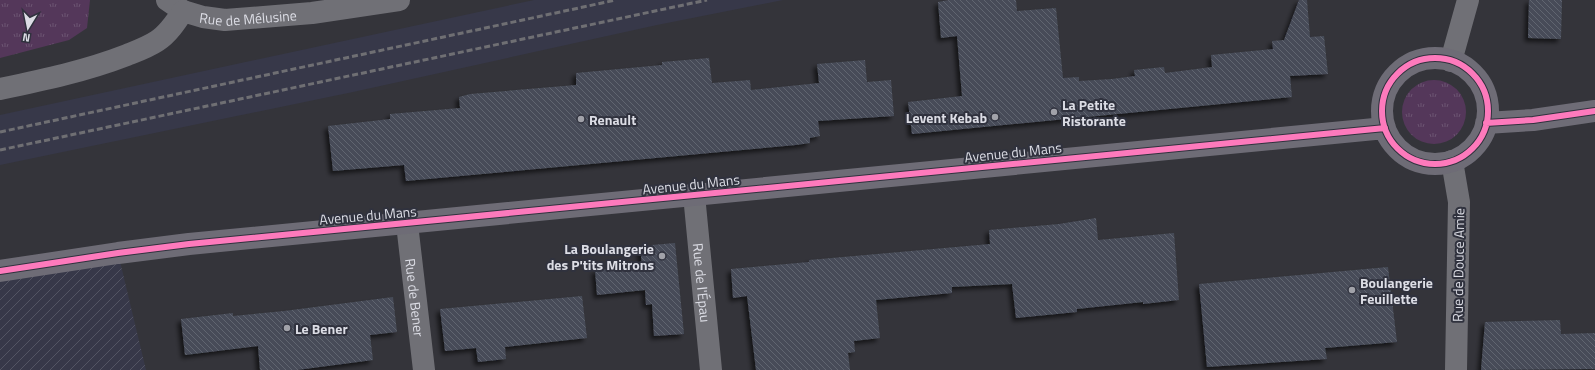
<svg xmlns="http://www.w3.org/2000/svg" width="1595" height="370" font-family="'Titillium Web',sans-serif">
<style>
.built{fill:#373849}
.industrial{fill:url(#industrial-furrows)}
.grass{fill:url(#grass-tufts)}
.building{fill:url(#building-back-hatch);filter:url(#shadow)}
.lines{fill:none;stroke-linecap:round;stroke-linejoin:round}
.minor{stroke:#707076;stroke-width:22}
.tertiary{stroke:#707076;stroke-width:22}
.primary{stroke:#6e6c76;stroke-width:22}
.rail{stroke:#6f6f73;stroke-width:3;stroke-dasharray:6 3;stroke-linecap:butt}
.cycleway-casing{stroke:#30323e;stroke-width:8}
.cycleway{stroke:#fd7abc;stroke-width:6}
.poi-dot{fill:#a1a2a9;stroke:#30323e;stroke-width:1.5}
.labels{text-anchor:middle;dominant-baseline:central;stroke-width:4;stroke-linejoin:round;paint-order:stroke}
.street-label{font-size:14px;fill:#dcdde5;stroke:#30323e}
.poi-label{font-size:14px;font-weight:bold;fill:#dcdde5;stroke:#30323e;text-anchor:start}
</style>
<defs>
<pattern id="industrial-furrows" width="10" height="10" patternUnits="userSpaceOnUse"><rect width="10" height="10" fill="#373849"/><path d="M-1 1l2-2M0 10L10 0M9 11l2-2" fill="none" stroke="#535463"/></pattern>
<pattern id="grass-tufts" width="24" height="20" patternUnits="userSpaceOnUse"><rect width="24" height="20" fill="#54375a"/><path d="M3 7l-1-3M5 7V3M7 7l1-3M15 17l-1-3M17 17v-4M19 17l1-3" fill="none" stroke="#6c5472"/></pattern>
<pattern id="building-back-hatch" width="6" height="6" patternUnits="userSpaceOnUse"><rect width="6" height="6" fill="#474c58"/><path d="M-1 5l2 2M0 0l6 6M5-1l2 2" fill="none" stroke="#616570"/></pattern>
<filter id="shadow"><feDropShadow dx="-3.5" dy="3.5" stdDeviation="2" flood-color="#0009"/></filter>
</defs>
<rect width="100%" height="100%" fill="#34343a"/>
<!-- built -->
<path class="built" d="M534,0h249l-126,25 -304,67 -353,73v-50z"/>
<!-- industrial -->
<path class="industrial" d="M118,253l28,117h-146v-99z"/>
<!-- grass -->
<path class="grass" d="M0,0h90l-3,28 -18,12 -69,18z
M1402 112a32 32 0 1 1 64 0a32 32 0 1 1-64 0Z"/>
<!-- building -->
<path class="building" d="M949,0h67l1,11 39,-3 7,70 16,-1v4l33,-2 23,-3 -1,-6 30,-3 1,6 47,-6 -1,-12 62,-6 -1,-8 12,-1 15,-40h8l3,37 14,-1 4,38 -38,2 2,21 -380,37 -4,-32 54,-6 -5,-60 -16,2 -3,-36z
M1529,0h33l-1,39 -33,-1z
M709,58l3,25 38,-3 1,10 68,-7 -2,-19 48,-4 2,22 24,-2 3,36 -76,5 2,15 -10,2v5l-14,2 -390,36 -2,-16 -71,6 -5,-45 62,-7v-5l70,-6 -1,-11 11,-3 106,-9v-12l86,-8v-3z
M1096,218l2,22 76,-7 5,67 -36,4v-2l-66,7v3l-61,6 -4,-34 -60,3v6l-76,7 4,38 -26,3 1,11 -7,1 2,17h-94l-9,-74 -14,2 -2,-29 78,-7v-2l181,-16 -1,-14 70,-6z
M675,243l9,91 -30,2 -2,-32 -6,1 -1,-15 -48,5 -2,-25 47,-4 -2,-20z
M1388,267l9,75 -72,6 2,11 -120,8 -8,-83z
M582,296l5,42 -82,9 1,12 -28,3 -2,-14 -31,3 -5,-42z
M393,297l4,35 -27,3 3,25 -76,10h-37l-2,-24 -73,9 -4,-36 52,-6v3l51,-5z
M1560,320l1,14 34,-1v36l-114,1 4,-48z"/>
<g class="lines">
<!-- minor -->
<g class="minor">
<path d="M167,0l16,11"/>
<path id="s1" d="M0,89c43,-9 86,-18 127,-34 10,-4 21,-8 30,-14 11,-7 19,-19 26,-30l20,6 22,3 87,-7 87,-13"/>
<path d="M1452,161l7,41 -3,168"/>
<path id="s2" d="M694,195l17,175"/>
<path id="s3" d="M407,224l17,146"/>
</g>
<!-- tertiary -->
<path class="tertiary" d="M1451,61l17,-61"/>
<!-- primary -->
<path class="primary" d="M1382 111a53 53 0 1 1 106 0a53 53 0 1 1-106 0Z
M1486,123l47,-3 62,-9
M0,271l118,-18 71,-9 1196,-116"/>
<!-- rail -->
<path class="rail" d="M0,132l616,-132
M0,150l707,-150"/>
<!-- cycleway casing -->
<g class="cycleway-casing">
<path id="cycleway" d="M1382 111a53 53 0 1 1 106 0a53 53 0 1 1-106 0Z
M1486,123l47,-3 62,-9
M0,271l118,-18 71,-9 1196,-116"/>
</g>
<!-- cycleway -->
<use href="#cycleway" class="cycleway"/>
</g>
<!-- markers -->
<g class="poi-dot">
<circle cx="1054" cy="112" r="4"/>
<circle cx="995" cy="117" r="4"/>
<circle cx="581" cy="119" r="4"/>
<circle cx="662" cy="256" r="4"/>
<circle cx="1352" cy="290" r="4"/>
<circle cx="287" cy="328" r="4"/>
</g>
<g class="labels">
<!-- street labels -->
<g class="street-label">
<text stroke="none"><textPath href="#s1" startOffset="271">Rue de Mélusine</textPath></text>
<text transform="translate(1013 152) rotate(-6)">Avenue du Mans</text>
<text transform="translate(691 184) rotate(-6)">Avenue du Mans</text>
<text transform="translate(368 215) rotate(-5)">Avenue du Mans</text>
<text transform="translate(1458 265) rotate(-89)">Rue de Douce Amie</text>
<text stroke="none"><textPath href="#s2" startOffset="88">Rue de l'Épau</textPath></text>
<text stroke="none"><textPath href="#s3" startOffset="74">Rue de Bener</textPath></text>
</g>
<!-- poi labels -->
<g class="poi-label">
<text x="1062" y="104">La Petite<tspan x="1062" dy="16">Ristorante</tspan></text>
<text x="987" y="117" text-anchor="end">Levent Kebab</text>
<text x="589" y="119">Renault</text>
<text x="654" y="248" text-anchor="end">La Boulangerie<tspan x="654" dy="16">des P'tits Mitrons</tspan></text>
<text x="1360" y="282">Boulangerie<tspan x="1360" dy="16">Feuillette</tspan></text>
<text x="295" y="328">Le Bener</text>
</g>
</g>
<!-- north arrow -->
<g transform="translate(28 28) rotate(190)" stroke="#30323e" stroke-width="3" paint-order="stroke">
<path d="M0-3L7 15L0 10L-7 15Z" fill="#dcdde5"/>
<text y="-6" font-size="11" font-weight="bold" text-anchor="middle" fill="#dcdde5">N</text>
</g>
</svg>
